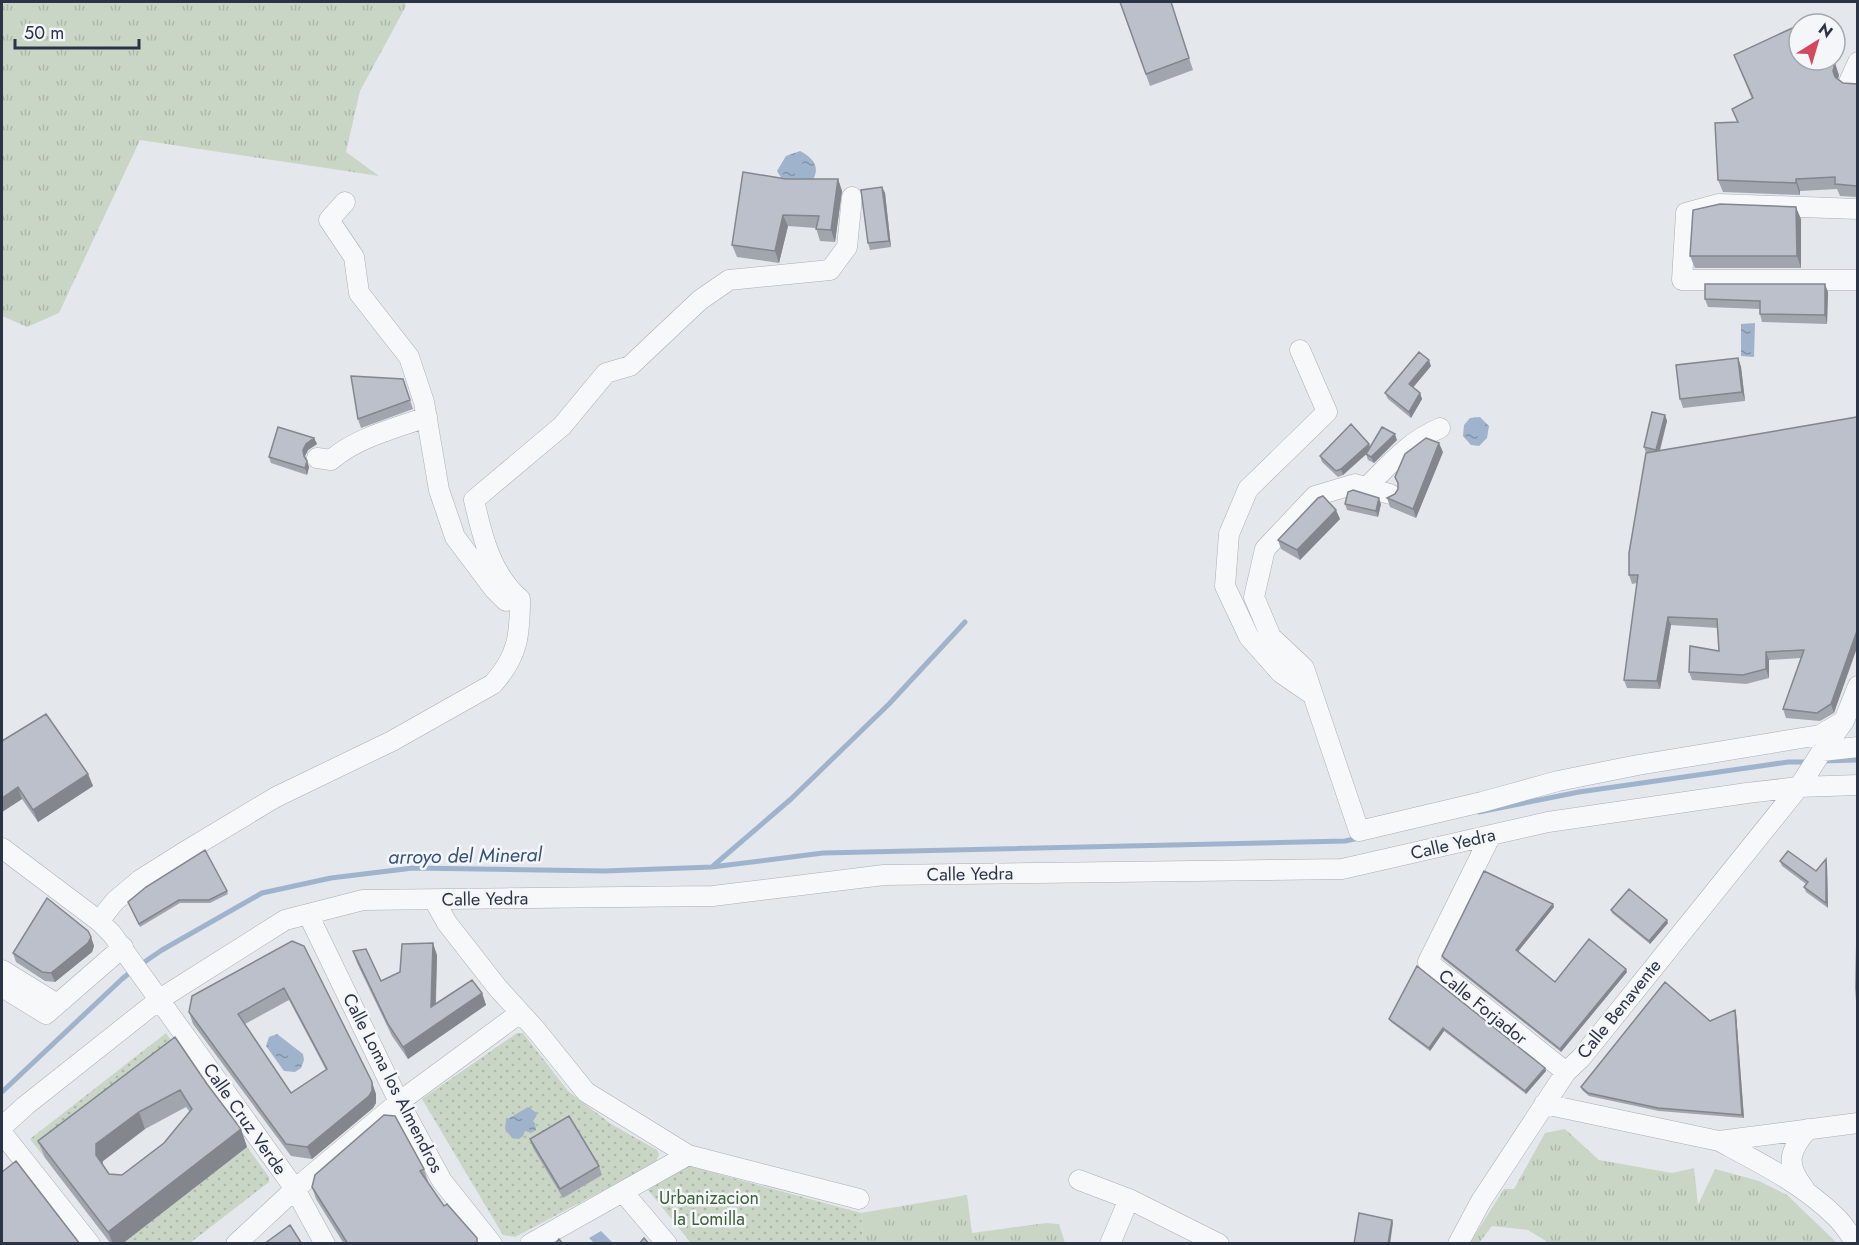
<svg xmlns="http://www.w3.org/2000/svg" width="1859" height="1245" font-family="Jost,sans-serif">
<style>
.grass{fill:url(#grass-tufts)}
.park{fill:url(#park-dots)}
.water{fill:url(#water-ripples)}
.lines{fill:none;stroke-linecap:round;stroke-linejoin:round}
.stream{stroke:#9fb4cc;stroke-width:5}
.minor-casing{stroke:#a9aeb7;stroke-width:21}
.minor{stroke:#f7f8fa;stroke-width:20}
.wall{fill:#a1a5ae;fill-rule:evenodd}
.shaded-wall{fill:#83868d}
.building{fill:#bbc0ca;stroke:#83868d;stroke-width:1.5;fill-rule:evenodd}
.labels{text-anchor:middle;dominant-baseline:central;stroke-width:5;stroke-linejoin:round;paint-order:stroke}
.street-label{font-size:18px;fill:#2b3445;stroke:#f4f6f9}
.park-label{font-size:18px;fill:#3f6138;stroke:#f4f6f9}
.water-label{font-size:20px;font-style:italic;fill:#34527a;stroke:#f4f6f9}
</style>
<defs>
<pattern id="grass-tufts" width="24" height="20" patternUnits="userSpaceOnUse" patternTransform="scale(1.5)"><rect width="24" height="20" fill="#c9d6c5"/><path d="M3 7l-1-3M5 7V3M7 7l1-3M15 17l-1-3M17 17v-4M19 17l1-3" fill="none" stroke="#adb8ab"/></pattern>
<pattern id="park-dots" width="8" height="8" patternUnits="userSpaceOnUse" patternTransform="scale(1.5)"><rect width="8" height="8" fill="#c9d6c5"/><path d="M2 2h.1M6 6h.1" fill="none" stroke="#adb8ab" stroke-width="1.8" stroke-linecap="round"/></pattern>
<pattern id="water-ripples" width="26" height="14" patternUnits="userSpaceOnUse" patternTransform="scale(1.5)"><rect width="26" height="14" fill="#9fb4cc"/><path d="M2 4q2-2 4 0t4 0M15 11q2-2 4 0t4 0" fill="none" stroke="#8293a7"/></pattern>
</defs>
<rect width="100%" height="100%" fill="#e4e7ec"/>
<!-- grass -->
<path class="grass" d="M2,2h403l1,4 -46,85 -14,61 33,24 -239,-36 -81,173 -32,14 -25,-11z
M1565,1129l34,31 73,13 22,-5 4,37 17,-36 44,12 28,14 50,48h-288l-21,-13 -36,-4 -13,17 -10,1 35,-55h10l31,-56z
M967,1195l5,38 74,-10 13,1 6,19h-202l-2,-30z"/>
<!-- park -->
<path class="park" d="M166,1033l15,21 -136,104 -15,-19z
M517,1033h6l45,58 43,33 46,26 2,5 -4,8 -140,74 -12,-2 -81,-136z
M247,1147l22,30v5l-79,61h-68z
M685,1165l176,48 2,30h-172l-43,-53z"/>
<!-- water -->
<path class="water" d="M800,151c17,9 21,19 9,35l-22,1 -10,-16 9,-15z
M1755,323l-1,34 -13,-1v-32z
M1480,417l9,9 -2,12 -8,8 -8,-1 -8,-9 1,-11 6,-7z
M277,1034l26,20 1,6 -3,8 -6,4 -11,-1 -18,-25 3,-9z
M528,1107l9,6 -1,4 -3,4 2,2 1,7 -5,3 -6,-2 -2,5 -4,3 -7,-1 -7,-9 1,-9z
M601,1231l12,12h-19l-5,-5z"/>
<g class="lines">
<!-- stream -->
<path class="stream" d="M1820,761l38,-1
M1479,812l100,-20 209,-30h23
M713,866l78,-67 98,-95 76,-82
M140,965l22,-15 100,-57 69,-15 82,-10 191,3 108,-4 111,-14 522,-12 14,-3
M2,1092l120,-113 11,-9"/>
<!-- minor casing -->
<g class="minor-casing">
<path id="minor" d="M1849,82l9,-20
M345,202l-16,18 25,37 5,36 50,64 15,45 15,88 16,47 39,52 12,12
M1858,209l-139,-5 -33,9 -4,67h176
M1300,350l27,62 -79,77 -19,45 -4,52 24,51 32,36 32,22 46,136 123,-29 76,-21 80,-16 182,-30 24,-14
M317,458l14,2c25,-22 64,-32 96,-43
M1367,487c24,-24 41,-45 73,-59
M1313,695l-9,-27 -33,-31 -17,-40 11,-48 50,-53 40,-12 35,10
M1836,732l8,-11 14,-35
M1491,835l-63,127 138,110
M2,848l97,73 13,13 183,255 30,55
M434,900l13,23 50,64 39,43 50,62 102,63 171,44
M308,914l91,188 43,79 50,63
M99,921l16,-20 25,-21 46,-29 90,-54 116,-56 101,-57c25,-28 27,-49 27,-85 -29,-25 -38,-63 -46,-99l88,-74 44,-53 24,-7 70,-66 29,-20 101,-10 17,-23 5,-50
M2,970l55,34
M2,987l44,27 77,-67
M1544,1104l175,37 139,-18
M2,1127l23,-21 135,-107 125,-79 78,-20 350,-4 171,-21 458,-6 206,-47 199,-29 52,-6 59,-2
M2,1133l88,111
M1719,1141c41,22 84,43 118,77 7,7 13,17 20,26
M1079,1180l50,19 90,45
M1804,1188c-19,-24 -15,-37 4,-59
M623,1192l44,52
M236,1244l59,-55 104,-87 121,-89
M530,1244l158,-89
M1110,1244l19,-45
M1458,1244l23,-43 85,-129 15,-14 218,-271 23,-36 36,-4"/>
</g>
<!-- minor -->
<use href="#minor" class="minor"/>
</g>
<!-- wall -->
<path class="wall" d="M1120,2h51l22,68 -43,16z
M1734,55l105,20 -1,4 5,4 14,1v113l-17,-1 -3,-7 -37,2v4l-77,-3 -5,-12 19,-58 -5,-13 20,-10z
M786,179h52l4,12 -7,51 -15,-1 -4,-13 -28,-2 -9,37 -42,-6 -5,-12z
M882,187l3,6 6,54 -21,3 -2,-7z
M1801,219v49h-106l-5,-12z
M1828,292l-1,32 -65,-2 -2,-8v-5l-52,-2 -3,-8z
M1738,358l3,9 4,34 -62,7 -3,-9z
M1431,366l-18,21 7,6 2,6 -11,19 -23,-19 -3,-6z
M403,379l10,30 -52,19 -3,-9z
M1665,415l2,6 -7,30 197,-34 -23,296 -14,8 -34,-3 -3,-9 18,-51 -32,2v18l-23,6 -54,-4 -3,-8 30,-21 -1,-23 -47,-3 -11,64 -33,-1 -3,-8 13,-97 -5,1 -3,-9 18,-122h-1l-2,-6z
M314,438l3,6 -9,6 -3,6v3l4,8 -2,8 -36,-12 -2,-6z
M1397,440l-23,23 -6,-3 -2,-6 -23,21 -5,2 -16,-15 -2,-6 49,-12 1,3z
M1443,452l-27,66 -26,-11 -3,-9 8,-4 3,-5v-4l-3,-8z
M1345,504h36l-3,13 -31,-7z
M1340,519l-40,41 -19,-11 -3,-9z
M2,741l86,33 5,12 -55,36 -16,-23 -20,13z
M1826,859l1,5 1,44 -22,-16 -2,-5 2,-3 -24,-18 -2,-5 36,10z
M227,891l1,3 -18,9h-30l-40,24 -12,-25z
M1553,904l1,3 -36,44 37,31 72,-10 -66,80 -118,-93 -1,-3z
M1611,910l57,13 -18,21 -38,-31z
M91,937l3,9 -2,6 -37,30 -10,-1 -29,-19 -3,-9z
M292,941l84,153v9l-3,5 -61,51 -21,-3 -98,-132 -4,-12zM289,1000l37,70 -35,23 -46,-69z
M353,951l28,30 56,-26 -1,49 46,-11 4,12 -78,54 -16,-23 -35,-73z
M1417,966l128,102 1,3 -20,23 -82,-63 -14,20 -39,-29 -2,-3z
M1735,1010l1,3 8,105 -85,-7 -70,-15 -7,-6 -1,-3z
M175,1037l32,47 34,45 6,18 -125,97h-11l-66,-86 -7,-17zM186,1107l4,5 -26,31 -42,32 -13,-1 -7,-10 1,-3 42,-32z
M530,1139l69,27 3,9 -39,23 -30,-50z
M424,1169l4,12 -1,1 17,24 35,38h-135l-28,-45 -4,-12z"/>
<!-- shaded-wall -->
<path class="shaded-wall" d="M1835,63l4,12 -2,8 -4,-12z
M838,179l4,12 -7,51 -4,-12z
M1796,179l4,12v4l-4,-12z
M882,187l3,6 6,54 -2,-6z
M1796,207l5,12v49l-4,-12z
M783,215l5,11 -9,37 -4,-12z
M1825,284l3,8 -1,32 -2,-9z
M1738,358l3,9 4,34 -3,-9z
M1429,360l2,6 -20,24 -2,-6z
M1420,393l2,6 -11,19 -2,-6z
M1665,415l2,6 -9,35 -2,-6z
M1395,434l2,6 -23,23 -3,-6z
M314,438l3,6 -9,6 -3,6 1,6 -2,-6 -1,-6 3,-6z
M1439,443l4,9 -27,66 -3,-9z
M1369,444l2,6 -28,25 -2,-6z
M307,461l2,6 -2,8 -2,-7z
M1379,498l2,6 -3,13 -2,-6z
M1336,510l4,9 -40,41 -3,-10z
M1668,617l3,8 -11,64 -3,-8z
M1857,631v17l-23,65 -3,-9z
M1766,652l3,8v18l-3,-9z
M88,774l5,12 -55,36 -5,-12z
M18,787l4,12 -20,13v-14z
M1826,859l1,5 1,44 -2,-5z
M1553,904l1,3 -37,46 -1,-3z
M1667,920l1,3 -18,21 -1,-3z
M91,937l3,9 -2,6 -37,30 -4,-9z
M433,943l4,12 -2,64 -4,-12z
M1626,969l1,3 -66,80 -1,-3z
M482,993l4,12 -78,54 -5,-12z
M1735,1010l1,3 8,105 -2,-3z
M1443,1028l1,3 -14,20 -1,-3z
M1545,1068l1,3 -20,23 -1,-3z
M372,1082l4,12v9l-3,5 -61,51 -5,-12z
M139,1112l6,17 -42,32 -1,11 -6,-17v-11z
M241,1129l6,18 -125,97h-9l-5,-12z
M1392,1220l1,3 -3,21h-2z"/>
<!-- building -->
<path class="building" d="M1120,2h51l18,56 -43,16z
M1815,17l3,7h-17z
M1799,25v35h34l2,3 -2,8 2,6 8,6 14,1v102l-22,-2v-7l-39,2v4l-78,-3 -3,-57 23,-1 -6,-13 21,-11 -19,-43z
M743,172l43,7h52l-7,51 -15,-1 3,-13 -36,-1 -8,36 -43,-6z
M882,187l7,54 -21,2 -7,-53z
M1720,204l76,3 1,49h-107l3,-46z
M1705,284h120v31l-65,-1v-13l-55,-2z
M1419,352l10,8 -20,24 11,9 -11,19 -24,-19z
M1738,358l4,34 -62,7 -4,-34z
M351,376l52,3 7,21 -52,19z
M1652,412l13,3 -9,35 -12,-3z
M1857,417v214l-26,73 -14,9 -34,-4 21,-59 -38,2v17l-23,6 -54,-3 1,-26 29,5 -2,-32 -49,-2 -11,64 -33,-1 14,-105h-9v-22l17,-100z
M1351,424l18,20 -28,25 -5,2 -16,-15z
M278,427l36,11 -8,6 -3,6 1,6 3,5 -2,7 -36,-11z
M1382,427l13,7 -24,23 -5,-3z
M1426,438l13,5 -26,66 -26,-11 8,-4 3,-5v-6l-3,-6 10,-23z
M1353,490l26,8 -3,13 -31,-7 3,-12z
M1323,496l13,14 -39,40 -19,-10 40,-42z
M46,714l42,60 -55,36 -15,-23 -16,11v-57z
M205,850l22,41 -18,9h-30l-40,24 -11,-22 18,-15z
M1788,851l28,20 10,-12v44l-22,-16 4,-5 -28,-21z
M1484,871l69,33 -37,46 39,32 34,-43 37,30 -66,80 -118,-93z
M1629,889l38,31 -18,21 -38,-31z
M47,898l41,33 3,6 -3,6 -37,30 -9,-1 -29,-19z
M1857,930v75l-1,-17z
M292,941l12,5 68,136v9l-3,5 -62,51 -21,-3 -97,-132 3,-16zM284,988l43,81 -36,24 -53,-79z
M433,943l-2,64 41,-27 10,13 -79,54 -15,-23 -35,-73 13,-2 15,32 19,-9 2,-28z
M1417,966l128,102 -20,23 -82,-63 -14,20 -40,-29z
M1665,982l45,39 25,-11 7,105 -84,-7 -70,-15 -7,-6z
M175,1037l32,47 34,45 -133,103 -70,-91zM180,1090l12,19 -28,34 -42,32 -13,-1 -13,-19v-11l43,-32z
M384,1115l11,1 29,53 -4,2 24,35 3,-2 30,34v6h-129l-36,-57 3,-12z
M569,1116l30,50 -39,23 -30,-50z
M16,1161l64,83h-78v-72z
M1359,1213l33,7 -4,24h-34z
M290,1225l12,19h-38z
M644,1238l5,6h-10z
M559,1239l4,5h-8z"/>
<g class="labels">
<!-- street labels -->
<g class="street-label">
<text transform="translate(1453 844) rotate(-13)">Calle Yedra</text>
<text transform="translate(970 874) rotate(-1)">Calle Yedra</text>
<text transform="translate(485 899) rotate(-1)">Calle Yedra</text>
<text transform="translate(1483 1007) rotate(39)">Calle Forjador</text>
<text transform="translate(1619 1009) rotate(-51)">Calle Benavente</text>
<text transform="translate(393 1083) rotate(63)">Calle Loma los Almendros</text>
<text transform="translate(245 1119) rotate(55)">Calle Cruz Verde</text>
</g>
<!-- park labels -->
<g class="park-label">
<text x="709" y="1198">Urbanizacion<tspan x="709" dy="21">la Lomilla</tspan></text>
</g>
<!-- water labels -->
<g class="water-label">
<text transform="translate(465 856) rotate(-1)">arroyo del Mineral</text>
</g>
</g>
<!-- border -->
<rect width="1859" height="1245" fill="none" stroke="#2b3445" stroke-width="6"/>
<!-- north arrow -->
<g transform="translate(1817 42) rotate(37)"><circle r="28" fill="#f4f6f9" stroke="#a4a8b1" stroke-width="1.5"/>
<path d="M0-4.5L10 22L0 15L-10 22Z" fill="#d1495b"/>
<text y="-9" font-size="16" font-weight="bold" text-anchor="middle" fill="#2b3445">N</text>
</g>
<!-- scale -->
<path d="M15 39v9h124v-9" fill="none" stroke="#2b3445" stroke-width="3"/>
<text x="24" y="39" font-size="18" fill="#2b3445" stroke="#f4f6f9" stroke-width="4.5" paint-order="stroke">50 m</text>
</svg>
